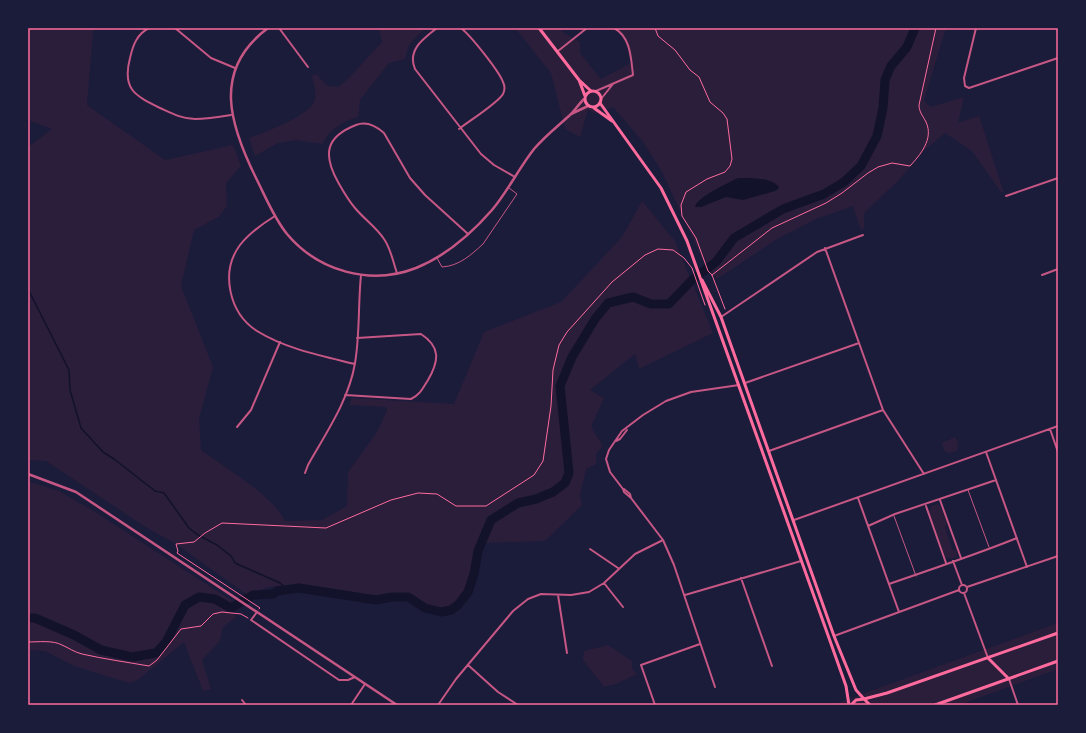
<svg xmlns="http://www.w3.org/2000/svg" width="1086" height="733" font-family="'Exo 2',sans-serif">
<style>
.green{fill:#2a1e3b}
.water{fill:#12122b}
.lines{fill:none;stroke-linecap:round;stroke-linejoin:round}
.stream{stroke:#12122b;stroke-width:1.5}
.river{stroke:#12122b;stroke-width:9}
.path{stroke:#ff6b9d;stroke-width:1}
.service{stroke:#c65784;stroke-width:1}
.minor{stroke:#c65784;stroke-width:2}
.tertiary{stroke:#c65784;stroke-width:2.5}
.secondary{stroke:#ff6b9d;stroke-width:3}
.neatline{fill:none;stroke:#ff6b9d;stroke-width:1.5}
</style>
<rect width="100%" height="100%" fill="#1b1b3a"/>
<!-- green -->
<path class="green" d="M28,28h67l-2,4 -6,73 78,55 68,-15 8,21 -15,17 1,23 -8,11 -25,13 -13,56 32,81 -14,52 2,31c23,17 73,46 84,71l37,-1 25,-14 1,-34 29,-40 10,-22 -1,-3 -37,-2 3,-7 102,6 30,-72 77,-30 61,-65 20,-36 33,40 38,92 -74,36 -4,-15 -45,36 14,8 -13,29 12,19 -7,8v10l-10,5 -6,26 2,10 -37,36 -61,2c-4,7 -9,14 -11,22 -4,12 -5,30 -16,39 -14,10 -36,-2 -50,-5 -16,-3 -35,-1 -51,-3 -34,-3 -76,-22 -107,0l-73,-52 -29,-16 -101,-67 -18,-1v-313l24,-18 -24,-9z
M383,28h42l-16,17 -4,14 -16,4 -29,37 -2,17c-13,3 -31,14 -35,27l-27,-4 -18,3 -23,13 -6,-18c15,-5 55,-21 64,-34 5,-8 1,-19 -1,-28l4,-2 12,12 10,1 9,-7 35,-38 -3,-12z
M515,28h45l4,5 16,9v11l21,26 32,-17 -14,-34h327l-22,72 6,7 34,-10 -6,26 21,-7 25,77 -3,-1 -29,-41 -27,-18 -20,17 -28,32 -33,31v15l-3,2 -8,-24 -37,13 -39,20 -60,40 -10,-10 -46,-99 -18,-28 -30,-35 -18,6 -7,-3 -8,27 -15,-8 -14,-56z
M955,437l3,4 -1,10 -8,2 -5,-2 -2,-8z
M28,481l31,10 33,19 139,90v8l5,9 -13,10 -3,14 -18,19 9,29 -8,2 -19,-49 -45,37 -10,4 -55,-17 -29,-15 -17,-1z
M938,504l2,2 7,17 -2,5 7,21 3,2 1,-3 1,9 -6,2 -6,-2 -16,-45 2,-6z
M1058,623v46l-99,36h-127z
M608,645l24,16v7l5,6 -21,10 -12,3 -21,-27 1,-9z"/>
<!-- water -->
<path class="water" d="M738,178c10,0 36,-1 41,10l-4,3 -32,9 -17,-3 -25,10h-6c2,-10 33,-24 43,-29z"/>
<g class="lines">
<!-- stream -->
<path class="stream" d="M28,289l41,81 1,20 11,38 22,24 11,7 41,32 9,2 25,35 9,7 19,10 14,11 4,7 45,20 8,7"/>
<!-- river -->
<path class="river" d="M28,618h7l39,17 27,15 31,7 24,-4 10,-11 19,-37 14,-8 16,2 16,9 22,-13 20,-1 4,-3 22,-3 77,12 16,-3h16l17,11 16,4 10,-2 7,-5 10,-13 6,-18 4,-23 13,-31 27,-17 18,-4 17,-7 12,-9 4,-10 -9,-87 12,-29 23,-38 13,-16 25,-6 18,7h18l24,-25 23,-17 18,-24 49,-29 41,-15 20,-12 17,-16 16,-30 6,-28 2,-28 6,-14 16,-19 8,-19"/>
<!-- path -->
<path class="path" d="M655,28l3,8 17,14 15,20 9,7 11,25 13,11 4,6 5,40 -2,7 -5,6 -18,7 -21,13 -5,13 1,11 14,22 12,33 4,4 13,34
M712,275l60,-47 54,-25 16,-10 26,-20 10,-6 14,-4 18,3c10,-11 24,-27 16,-44 -3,-6 -7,-10 -7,-17l17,-77
M259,609l1,-1 -83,-55 1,-2 -2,-7 18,-2 11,-9 17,-10 104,5 65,-28 27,-7 19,1 19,12h30l48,-31 9,-14 8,-55 2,-36 6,-25 8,-13 45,-50 33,-27 13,-6 15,1 11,8 8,10 13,37
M28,642c10,0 25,-2 34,3 7,3 12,7 20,9 22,5 44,8 67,12l8,-6 24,-31 20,-3 12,-12 9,-2 19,2 7,4"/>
<!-- service -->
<path class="service" d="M437,258l5,9c17,-1 29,-12 41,-23l34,-50 -8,-6
M968,490l21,57
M894,516l22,60"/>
<!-- minor -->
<path class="minor" d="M149,28c-12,6 -16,17 -19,30 -8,31 4,37 30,50 11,5 22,11 35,11 12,0 24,-2 36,-4
M175,28l36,30 24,10
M279,28l29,39
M437,28c-14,11 -30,22 -22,41l66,85 13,11 21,12
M976,28l-12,50 1,8 4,2 89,-30
M558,51l29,-23
M596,91l37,-16c-2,-16 -2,-38 -19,-47
M601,99l12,-15
M459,129c10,-8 39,-26 44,-35 2,-4 2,-8 0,-12 -4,-11 -32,-46 -42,-54
M1006,196l52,-18
M275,216c-13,8 -25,16 -35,29 -20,27 -11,68 17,86 29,18 65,25 98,33
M825,248l58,162 41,64
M397,273c-4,-11 -6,-24 -13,-34 -8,-12 -20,-20 -29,-31 -7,-8 -12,-17 -17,-26 -15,-27 -13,-45 18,-57 10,-4 20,1 28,8l26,45 15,17 43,39
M1042,275l16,-6
M721,317l96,-65 46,-17
M745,383l114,-40
M345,395l66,4c9,-4 12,-11 17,-19 11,-19 13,-33 -7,-46l-64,4
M237,427l14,-17 29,-68
M1050,429l8,23
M616,441l4,-2 7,-9
M769,451l114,-41
M986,452l41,115
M305,473l3,-8c18,-32 41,-65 47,-102 5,-29 3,-59 6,-88
M624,489l6,5 1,4
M858,498l41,114
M940,500l21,58
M926,506l20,57
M794,520l264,-94
M868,526l27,-12 101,-34
M590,549l28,19
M953,561l9,24
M741,578l31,88
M604,583l19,24
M889,584c43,-15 86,-29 128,-46
M959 589a4 4 0 1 1 8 0a4 4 0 1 1-8 0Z
M967,587l91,-31
M964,593l24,65
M558,595l9,58
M685,595l116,-34
M257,612l-6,8 88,60h9l7,-3
M834,636l125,-46
M468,665l30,27 20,13
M1009,679l9,26
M715,687l-41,-122 -11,-25 -32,-42 -7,-6 -1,-3 -13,-17 -4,-13 3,-9 13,-19 21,-16 23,-14 25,-9 48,-7
M242,700l4,5
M351,705l14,-21
M438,705l18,-26 57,-68 15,-12 13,-5 30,1 18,-3 15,-9 31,-29 28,-14
M655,705l-14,-40 59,-21"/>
<!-- tertiary -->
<path class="tertiary" d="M268,28c-57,42 -38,98 -11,152 9,18 17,38 30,54 31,37 83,52 129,34 30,-12 55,-34 76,-58 16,-19 27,-42 42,-61 11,-13 24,-23 36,-34 5,-5 9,-11 14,-16
M571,114l17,-8
M28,474l48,18 321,213"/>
<!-- secondary -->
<path class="secondary" d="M539,28l40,52 12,11
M579,80l6,16
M585 99a8 8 0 1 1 16 0a8 8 0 1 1-16 0Z
M600,103l61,85 26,53 142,397 17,48 3,19
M594,108l18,13
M702,280l19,37 113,319 22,54 8,9
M988,658l21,21
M864,699l23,-6 171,-60
M851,705l5,-5 8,-1 6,6
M935,705l123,-44"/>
</g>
<!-- border -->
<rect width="1086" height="733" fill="none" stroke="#1b1b3a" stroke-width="58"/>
<rect x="29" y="29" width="1028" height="675" class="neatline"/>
</svg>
